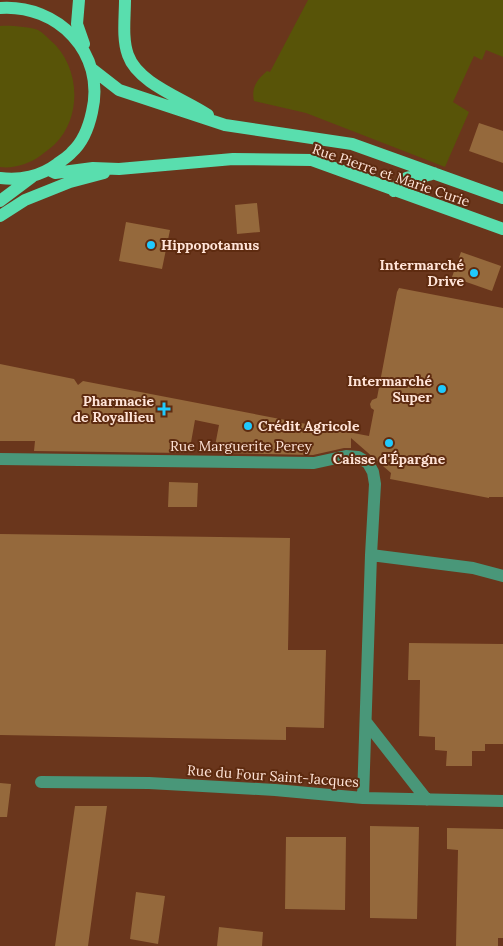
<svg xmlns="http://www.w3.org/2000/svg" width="503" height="946" font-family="Lora,serif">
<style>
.green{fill:#585408}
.building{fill:#95693c}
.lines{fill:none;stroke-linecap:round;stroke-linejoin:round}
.minor{stroke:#499779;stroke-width:12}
.major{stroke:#59deae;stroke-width:12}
.poi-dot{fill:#20c9fd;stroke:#5e2b10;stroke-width:2}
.labels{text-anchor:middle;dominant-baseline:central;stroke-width:4;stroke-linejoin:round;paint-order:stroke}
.street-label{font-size:14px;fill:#ffe4d8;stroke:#5e2b10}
.poi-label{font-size:14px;font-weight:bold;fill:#ffe4d8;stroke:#5e2b10;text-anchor:end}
</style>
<rect width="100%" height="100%" fill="#6a361c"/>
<!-- green -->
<path class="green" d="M308,0h195v57l-17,-7 -4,10 -8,-4 -21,46 16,10 -24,55 -139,-54 -52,-12c-3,-14 3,-21 13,-30l3,1z
M0,26c9,-1 30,1 38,4 4,2 9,7 12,10 30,25 33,76 5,104 -4,4 -10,8 -15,12 -11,8 -27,13 -40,11z"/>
<!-- building -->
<path class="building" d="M479,123l24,8v32l-34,-12z
M257,203l3,29 -23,2 -2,-29z
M126,222l44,8 -8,39 -43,-8z
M461,252l40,14 -9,25 -40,-14z
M399,288l104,20v189h-14v1l-99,-19 1,-6 -40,-35v10h-7l-31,7 -92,-2 -4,-2 -2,-5 4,-21 -24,-5 -5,28 -6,5 -150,-2 1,-10h-35v-77l74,15 4,6 5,-4 286,55 5,-26 -3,-2 -1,-4 2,-4 5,-2 20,-106z
M169,482l29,1 -1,24h-29z
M0,534l290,4 -2,112h38l-2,78 -38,-1v13l-286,-5z
M409,643l94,1v100h-18v7h-13v15h-26l1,-15 -12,-1v-13l-16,-1 1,-56h-12z
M0,783l11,1 -4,33h-7z
M75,806h32l-19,140h-33z
M370,826l49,1 -2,92 -47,-1z
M447,828l56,1v109h-5v8h-42l2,-96 -11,-1z
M286,837h60l-1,73 -60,-1z
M136,892l29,4 -7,48 -28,-5z
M219,927l44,5 -1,14h-45z"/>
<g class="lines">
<!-- minor -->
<path class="minor" d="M0,459l314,4 32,-7 12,1 10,6 5,9 2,12 -4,71 -8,243
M371,555l102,13 30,8
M366,722l61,78
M41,782l108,1 126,7 88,8 140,3"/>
<!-- major -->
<path class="major" d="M79,0l-2,24 7,20
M125,0c0,17 -3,39 3,55 10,29 57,44 80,60
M0,8c58,-4 106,45 92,104 -3,14 -9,30 -20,40 -4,5 -10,8 -15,12 -16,12 -37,17 -57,14
M92,69l27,21 106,35 127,19 151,54
M49,170l6,3 38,-5 26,1 114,-10 79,1 191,69
M394,191c14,-23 20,-9 40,-18
M0,201l32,-24
M0,216l25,-16 45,-18 34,-9"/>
</g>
<!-- markers -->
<g class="poi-dot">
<circle cx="151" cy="245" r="5"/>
<circle cx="474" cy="273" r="5"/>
<circle cx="442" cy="389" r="5"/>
<path d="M161.5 401.5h5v5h5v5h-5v5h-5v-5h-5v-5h5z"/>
<circle cx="248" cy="426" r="5"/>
<circle cx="389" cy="443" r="5"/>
</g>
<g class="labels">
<!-- street labels -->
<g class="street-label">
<text transform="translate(391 175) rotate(19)">Rue Pierre et Marie Curie</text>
<text x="241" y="446">Rue Marguerite Perey</text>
<text transform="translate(273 776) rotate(4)">Rue du Four Saint-Jacques</text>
</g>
<!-- poi labels -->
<g class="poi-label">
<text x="161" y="245" text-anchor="start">Hippopotamus</text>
<text x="464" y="265">Intermarché<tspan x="464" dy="16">Drive</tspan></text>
<text x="432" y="381">Intermarché<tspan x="432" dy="16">Super</tspan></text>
<text x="154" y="401">Pharmacie<tspan x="154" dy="16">de Royallieu</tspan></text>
<text x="258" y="426" text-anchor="start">Crédit Agricole</text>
<text x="389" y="459" text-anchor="middle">Caisse d'Épargne</text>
</g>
</g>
</svg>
